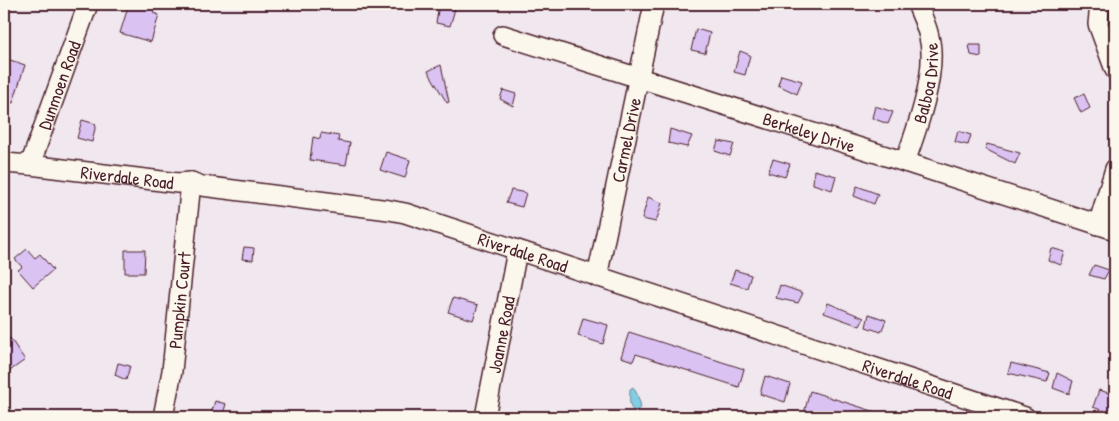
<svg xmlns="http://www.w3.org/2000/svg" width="1119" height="421" font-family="'Patrick Hand',sans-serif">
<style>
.water{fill:#83cde4;stroke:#6c879a}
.building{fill:#dac3f3;stroke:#4a1f2b}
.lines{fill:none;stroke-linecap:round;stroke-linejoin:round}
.minor-casing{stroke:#4a1f2b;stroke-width:22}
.minor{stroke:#fbf7ec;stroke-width:19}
.labels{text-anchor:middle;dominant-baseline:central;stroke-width:4;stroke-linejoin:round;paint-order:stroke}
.street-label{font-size:18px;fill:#4a1f2b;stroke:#fbf7ec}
</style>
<rect width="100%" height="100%" fill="#f1e7ee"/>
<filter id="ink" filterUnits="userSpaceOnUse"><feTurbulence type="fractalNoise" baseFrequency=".02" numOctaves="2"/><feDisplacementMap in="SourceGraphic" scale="10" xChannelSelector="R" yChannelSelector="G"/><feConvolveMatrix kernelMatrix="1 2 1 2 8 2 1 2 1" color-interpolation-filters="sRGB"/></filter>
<g filter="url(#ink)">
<!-- water -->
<path class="water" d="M633,387l4,7 4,12 -4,5h-3c-6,-3 -4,-16 -4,-22z"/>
<!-- building -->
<path class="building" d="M129,4h27l-3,9 6,2 -8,27 -31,-9z
M439,4l16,5 -5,17 -14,-3z
M696,29l14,4 -5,20 -14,-3z
M969,45h12v12l-10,-2z
M740,51l10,4 -5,20 -11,-3z
M7,59l18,6 -12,38 -9,-3v-31z
M441,65l8,37 -2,1 -19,-32z
M781,75l21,6 -5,13 -19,-9z
M503,90l13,4 -3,12 -13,-7z
M1084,94l6,14 -9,5 -7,-15z
M875,106l18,6 -5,12 -16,-6z
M82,120l14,4 -4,18 -15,-4z
M670,129l22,7 -5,11 -19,-4z
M958,131l13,4 -3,10 -13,-3z
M321,133l18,3 -1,5 12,2 -4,22 -36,-5 3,-23 7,2z
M718,141l16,3 -4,12 -15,-5z
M987,144l33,9 -5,11 -30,-15z
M386,152l24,8 -5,18 -25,-8z
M773,159l17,5 -5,13 -17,-5z
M814,170l22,6 -4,14 -19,-6z
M857,186l21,8 -4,10 -20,-8z
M511,190l15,3 -4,14 -16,-4z
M648,197l14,6 -6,19 -14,-3z
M244,247l10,1 -1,12 -11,-1z
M1051,248l14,4 -4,13 -13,-5z
M27,249l8,9 5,-4 13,16 -20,17 -15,-17 4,-3 -7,-8z
M125,250h20l-1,23h-19z
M1094,265l15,5 -5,9 -15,-4z
M735,270l16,5 -4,13 -17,-5z
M780,285l23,8 -5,10 -22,-5z
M453,298l25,7 -5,15 -25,-8z
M828,303l36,15 -4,8 -36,-13z
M869,314l17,6 -5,12 -15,-5z
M583,318l25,7 -5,19 -25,-8z
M629,332l115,37 -5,18 -103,-33 -3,7 -12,-4z
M10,338l15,22 -21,15v-32z
M118,363l12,3 -4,14 -11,-5z
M1011,363l39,10 -3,9 -39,-9z
M1057,373l16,8 -4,13 -16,-6z
M765,376l25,8 -5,18 -25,-8z
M1099,390l16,5v9l-3,10 -19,-7z
M810,391l75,24v2h-82z
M215,401l11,3 -4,13h-12z"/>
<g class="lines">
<!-- minor casing -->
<g class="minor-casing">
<g id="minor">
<path d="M1100,4l-2,20 17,46"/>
<path id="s1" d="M503,35l402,127 210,68"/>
<path id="s2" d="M905,162c12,-33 33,-91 24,-125 -2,-11 -8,-23 -12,-33"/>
<path id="s3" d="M4,163l26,2 148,18 13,-1 11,4 187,24 16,3 620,204"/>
<path id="s4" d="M30,165l58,-161"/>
<path d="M1098,225l17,-56"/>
<path id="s5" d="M597,277l57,-273"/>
<path id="s6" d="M163,417l9,-46 19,-189"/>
<path id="s7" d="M485,417l32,-166"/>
</g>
</g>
<!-- minor -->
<use href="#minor" class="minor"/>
</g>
</g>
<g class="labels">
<!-- street labels -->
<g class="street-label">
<text stroke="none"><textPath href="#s2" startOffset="82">Balboa Drive</textPath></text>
<text stroke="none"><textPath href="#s4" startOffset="85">Dunmoen Road</textPath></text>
<text stroke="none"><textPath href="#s1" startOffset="321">Berkeley Drive</textPath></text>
<text stroke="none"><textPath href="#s5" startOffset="140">Carmel Drive</textPath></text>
<text stroke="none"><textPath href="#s3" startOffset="124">Riverdale Road</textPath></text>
<text stroke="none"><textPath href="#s3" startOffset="529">Riverdale Road</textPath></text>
<text stroke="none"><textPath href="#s6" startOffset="118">Pumpkin Court</textPath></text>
<text stroke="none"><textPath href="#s7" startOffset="84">Joanne Road</textPath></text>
<text stroke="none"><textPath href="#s3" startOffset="934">Riverdale Road</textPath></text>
</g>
</g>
<!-- margin -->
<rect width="1119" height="421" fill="none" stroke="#fbf7ec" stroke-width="20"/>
<rect x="10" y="10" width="1099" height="401" fill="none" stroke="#4a1f2b" stroke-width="2" filter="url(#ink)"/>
</svg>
